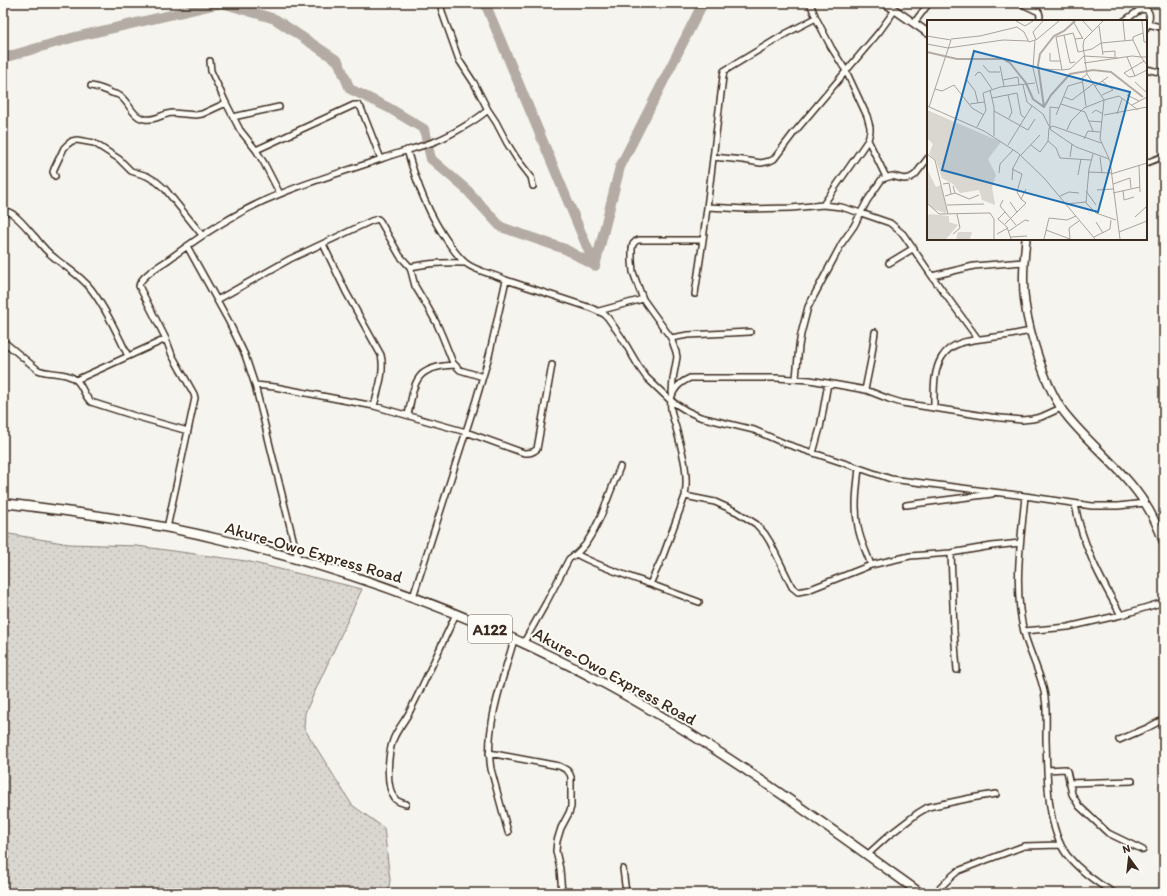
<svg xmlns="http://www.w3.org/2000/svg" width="1167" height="896" font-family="Itim,sans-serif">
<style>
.grass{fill:url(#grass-dots);stroke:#8a8077}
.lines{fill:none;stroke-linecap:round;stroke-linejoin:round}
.river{stroke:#b4aca4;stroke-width:10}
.minor-casing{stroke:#3b2a1e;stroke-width:8}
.secondary-casing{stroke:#3b2a1e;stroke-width:10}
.trunk-casing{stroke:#3b2a1e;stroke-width:11}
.minor{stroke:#fdfcf7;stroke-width:5}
.secondary{stroke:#fdfcf7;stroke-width:7}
.trunk{stroke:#fdfcf7;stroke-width:8}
.labels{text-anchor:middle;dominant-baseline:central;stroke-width:4;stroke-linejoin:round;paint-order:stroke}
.shield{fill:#fdfcf7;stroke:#75695f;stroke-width:1}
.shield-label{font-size:16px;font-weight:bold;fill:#3b2a1e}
.street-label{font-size:17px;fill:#3b2a1e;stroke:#fdfcf7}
.inset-river{fill:none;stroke:#b4aca4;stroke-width:2}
.inset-road{fill:none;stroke:#aba39b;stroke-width:1}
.view{fill:#1f6fb2;fill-opacity:0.15;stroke:#1f6fb2;stroke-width:2}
.inset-edge{fill:none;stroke:#3b2a1e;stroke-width:2}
</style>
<defs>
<pattern id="grass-dots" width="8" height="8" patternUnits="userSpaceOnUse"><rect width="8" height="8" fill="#dad6d0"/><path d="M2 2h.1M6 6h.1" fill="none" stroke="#bcb8b2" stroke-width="1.8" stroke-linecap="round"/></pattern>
</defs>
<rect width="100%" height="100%" fill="#f5f4ee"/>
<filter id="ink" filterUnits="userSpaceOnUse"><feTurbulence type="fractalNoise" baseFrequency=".025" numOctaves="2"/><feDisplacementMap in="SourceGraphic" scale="8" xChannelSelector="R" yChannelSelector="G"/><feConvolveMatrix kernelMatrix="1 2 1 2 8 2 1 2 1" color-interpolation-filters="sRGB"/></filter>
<g filter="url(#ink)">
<!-- grass -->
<path class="grass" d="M3,533l66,11 68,2 109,15 116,28 -57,124 -1,15 48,77 32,23 6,52 -2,13h-385z"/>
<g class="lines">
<!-- river -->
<path class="river" d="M485,3l110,263
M3,58l72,-21 147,-34 53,16 63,42 12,28 39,19 35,21 7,30 36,31 34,37 64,22 30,17 25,-99 83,-164"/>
<!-- minor casing -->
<g class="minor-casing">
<path id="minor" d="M440,3l3,12 16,45 15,23 14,27 8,12 11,21 10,16 14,18 2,9
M810,3l6,15 15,29 15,24 21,45 3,11v4l-2,9 18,37
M1020,3l19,9 1,4 -1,5
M1124,21l17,-12 6,1c5,5 1,12 -1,18
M914,23l15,-20
M1148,24l16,4
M210,61l1,10 15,32 14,27 16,20 8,13 16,31
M1146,69l18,4
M91,86c8,1 14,4 21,7 2,1 6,1 8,3 9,6 13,22 25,23 10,2 17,-5 27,-6l24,2 6,-1 24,-11
M233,117l46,-10
M256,150l98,-45h4l3,3 20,51
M407,150c10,34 22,66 43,95 5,7 10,14 17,19 11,8 27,10 39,16l85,28 13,6 4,4 14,20 17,29 7,10 25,24 16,10 13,6 54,13 32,14 73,24 32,11 134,17 67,10h26l27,-3
M713,157l30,3 18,3 9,-2 4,-2 19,-25 86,-102 16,-22
M1146,163l18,-7
M55,176l-2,-4 1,-3 10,-21 4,-4 4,-3 5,-1 17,3 25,16 12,12 16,5 10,6 8,7 37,46
M823,205l45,-65
M707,207l39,2 45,-1 32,-3 18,2 20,6 29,10 13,11 31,45 44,60
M3,211c10,-2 25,19 32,26 6,8 13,16 21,22 12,10 25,17 35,30 15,20 26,44 37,67
M323,244l23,48 35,63c4,16 -3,35 -7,51
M187,246l41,74 17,35 10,30 43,174
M889,263l25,-15
M410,267c18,-4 36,-5 55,-4
M932,276l42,-10 50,-4
M695,294l8,-54 20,-163 1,-6 63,-38 29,-15
M217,300l73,-41 81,-38 7,-2 2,2 20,35 10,11 5,19 12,20 10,18 6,14 10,25 7,7 23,7
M599,311l44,-12
M671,338l17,-3 62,-3
M3,341l35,29c12,5 29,1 39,11 6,6 7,15 14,21l47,15 50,14
M796,378l3,-32 2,-12 7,-27 25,-47 9,-17 12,-17 13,-25 15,-22 10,-3 12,3 6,-1 5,-3 13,-17
M76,380l90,-41
M255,385l20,2 99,19 92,26 58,21c5,0 9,0 13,-4l15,-84
M865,390l6,-30 4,-28
M672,393l1,-14 4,-22 -1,-5 -5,-14 -28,-39 -5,-13 -5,-14 -1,-11v-12l1,-5 3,-3 3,-1h64
M934,408c0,-17 -1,-37 8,-51 11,-18 35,-17 53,-20 12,-1 24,-4 36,-6
M408,415c7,-34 6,-48 46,-50
M813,453l7,-25 8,-45
M859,468c-2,19 -5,40 -1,59 2,13 9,26 13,38
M685,496l30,6 22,10 19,12 9,10 5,8 22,45 6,5 10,-2 63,-25 17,-4 22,-5 41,-3 41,-7 28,-3
M1025,496c-4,44 -12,92 -1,136 5,21 19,45 21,66 2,13 1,26 1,40 1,34 0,89 21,117 13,16 30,28 47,38
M1075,504c7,41 26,76 46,111
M906,505l86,-11
M167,528l28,-130 -1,-4 -22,-39 -6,-16 -27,-53c1,-9 21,-21 29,-26 35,-26 71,-50 112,-66 33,-14 67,-23 101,-35 18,-7 37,-11 55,-18 15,-6 39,-20 52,-31
M951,553l3,78 3,39
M576,554c24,13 49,21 74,30l13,-28 22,-60c4,-24 -3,-45 -9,-68 -2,-8 -7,-19 -5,-27 1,-12 10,-19 19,-23h86l34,2 56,10 23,9 13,4 89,14 31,3 10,-1 9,-2 20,-9
M650,584l49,18
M413,597l63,-197 13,-44 17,-76
M1024,631l44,-4 53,-12 43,-13
M523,644l23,-41 23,-44 7,-5 9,-9 8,-13 8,-16 19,-49
M1119,740l28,-12 17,-9
M489,753l70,13c6,3 10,4 12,11v30l-2,6 -8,15 -4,13 -1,10 4,18 2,24
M1047,770l18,-1 2,2 5,23 7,12 29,27 35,17
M1069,783l63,-2
M406,804c-4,-1 -8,-2 -11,-5 -10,-13 -7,-45 -2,-59 4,-11 12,-19 17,-29 16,-32 31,-65 46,-97
M508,832l-17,-63c-7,-40 12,-91 23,-129
M867,855l21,-19 30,-23 10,-6 43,-9 25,-4
M623,869l3,24
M935,893l17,-17 6,-5 23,-9 43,-16 37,-1"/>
</g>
<!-- secondary casing -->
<g class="secondary-casing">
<path id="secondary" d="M885,3l43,30
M1026,239c-2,21 -4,42 -1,64 4,30 22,90 42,113 25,31 58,55 79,89 8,12 13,25 18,38"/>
</g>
<!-- trunk casing -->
<g class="trunk-casing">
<path id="trunk" d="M3,503c74,9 148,19 220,37 134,31 263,80 384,145 110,60 212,135 313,208"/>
</g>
<!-- minor -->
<use href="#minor" class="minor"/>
<!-- secondary -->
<use href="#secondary" class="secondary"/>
<!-- trunk -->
<use href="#trunk" class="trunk"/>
</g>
</g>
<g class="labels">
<!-- shield labels -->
<rect class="shield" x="468" y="615" width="44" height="28" rx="3"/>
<g class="shield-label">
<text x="490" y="629">A122</text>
</g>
<!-- street labels -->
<g class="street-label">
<text transform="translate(314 552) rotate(16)">Akure-Owo Express Road</text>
<text transform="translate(615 676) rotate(29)">Akure-Owo Express Road</text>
</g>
</g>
<!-- overview -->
<g transform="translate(927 20)">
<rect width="220" height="220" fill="#f5f4ee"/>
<path d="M0,90l74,32 -13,17 8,16 -4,12 3,18 -13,-5 -3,-10 -19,3 -7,-9 -11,-6 -6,-18 -7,-6 4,-10 -6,-6zM0,149l9,18 5,-2 6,27 -2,1 -12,-4 -6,-7zM31,212h14l-2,7h-14z" fill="#dad6d0"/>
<path d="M3,194l19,2v6l9,3 -12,14h-19v-23z" fill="#dad6d0"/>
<path class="inset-river" d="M0,32l30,7h46l7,4 16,20 7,16 11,8 7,-12 19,-21 23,-4 18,2 32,25M117,87l-6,-42 2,-11 14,-18 10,-5 11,-10"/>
<path class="inset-road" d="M89,1l9,5 8,-5M116,1l-10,11 3,8 23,-19M146,1l10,18M156,1l10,11M176,1l-19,19 -1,6 4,28 17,26 -4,39 10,22 10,78M196,1l2,20M215,1l2,21h3M172,6l4,29M137,15l6,28 5,-1M0,16l24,4 -22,67M24,19l29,-3 37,-9 7,5 5,10 6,-2M148,19l3,13 14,-3 9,-6 32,-3 8,17h6M108,20l-2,28 6,26M206,20v-3l10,-4M0,24l21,4 55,-8 25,1M176,32l12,-1v6M123,33v8h11M200,37l8,19 12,-6M157,43l48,-7 9,1 6,8M56,45l6,7h11M73,46l4,20M118,49l17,1 -6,-33 17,-4 2,6 8,-1M135,50l8,-1 14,-13 34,2M48,56l3,-4 3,1 11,16M208,56l-6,1 -5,-4 20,-12M39,59l9,12 3,12M76,60l15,-3 1,8M208,62l12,11M96,65l4,17 16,12 8,16 25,17 33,12M168,66l13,-9M8,69l7,2 12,-6 18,23 12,7M63,70l4,17v29M81,75l4,17 -3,6M175,75l11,-5 -11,-9M200,75l12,6M137,77l8,3 21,-16M65,78l25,-5 4,22 4,3M43,84l14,-2M134,84l24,8 8,19M205,85l15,-8M0,86l57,25 34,22 26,25 51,61M159,86l-4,-28 5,-4M67,91l34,19 7,-11M165,93l4,-3 7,4M190,94l5,-15M129,95l12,-29 14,-4M177,95l43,-8M162,101l13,1M50,107l9,-17 -3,-17 17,-6 35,-4M123,107v-20l9,1M140,110l4,-9 13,-13 20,-8 15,-4 19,14M157,119l4,-8 12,1M121,121l8,7 4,10 31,2M81,125l24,-39M104,125l9,7 8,-11 1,-13 4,-2 48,17M0,134l8,6 13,54M166,134l-4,15 -3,34 10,10 20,7M94,135l19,-20M143,137l2,-13M173,137l2,16M212,145l1,27M85,149l10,5 -5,18 4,7 5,-10M161,152l23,1M72,153l1,-9 13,-14M184,154l36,-11M151,155l3,-16M85,160l1,-12 7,-13M16,164l6,-1 2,11M186,164l17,-6 1,10M170,170l16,-1M196,170l1,10 10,-3M159,171l10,14M28,173l14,6 10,-4M186,173l27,-6M18,176l10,-3 -2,-7M133,176l9,-4 10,1M76,180l-3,6 16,19M0,183l12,11 51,-1 4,6v20M139,184l20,-2M20,185l37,-1M78,192l-7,7 9,8 4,12M90,192l9,-9 -5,-4M208,197l12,-11M169,202l7,11M78,204l12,-12 -7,-10M119,210l24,9M82,211l16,-11 4,1M192,212l28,-11M26,214l7,-6 -3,-14M70,214l11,-6M84,217l16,-1M167,217l16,-8 1,-9M117,219l5,-21 18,2 9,-4M143,219l-1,-11 10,-7"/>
<path class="view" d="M47,31l156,41 -32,120 -156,-42z"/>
<rect width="220" height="220" class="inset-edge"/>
</g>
<!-- margin -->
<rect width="1167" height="896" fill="none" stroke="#fdfcf7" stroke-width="16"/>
<rect x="8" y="8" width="1151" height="880" fill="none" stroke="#3b2a1e" stroke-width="1.5" filter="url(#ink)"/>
<!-- north arrow -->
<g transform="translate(1129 858) rotate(345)" stroke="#fdfcf7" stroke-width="3" paint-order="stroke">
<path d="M0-3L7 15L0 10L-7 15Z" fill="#3b2a1e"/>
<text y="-6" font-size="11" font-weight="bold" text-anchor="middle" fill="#3b2a1e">N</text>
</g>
</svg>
